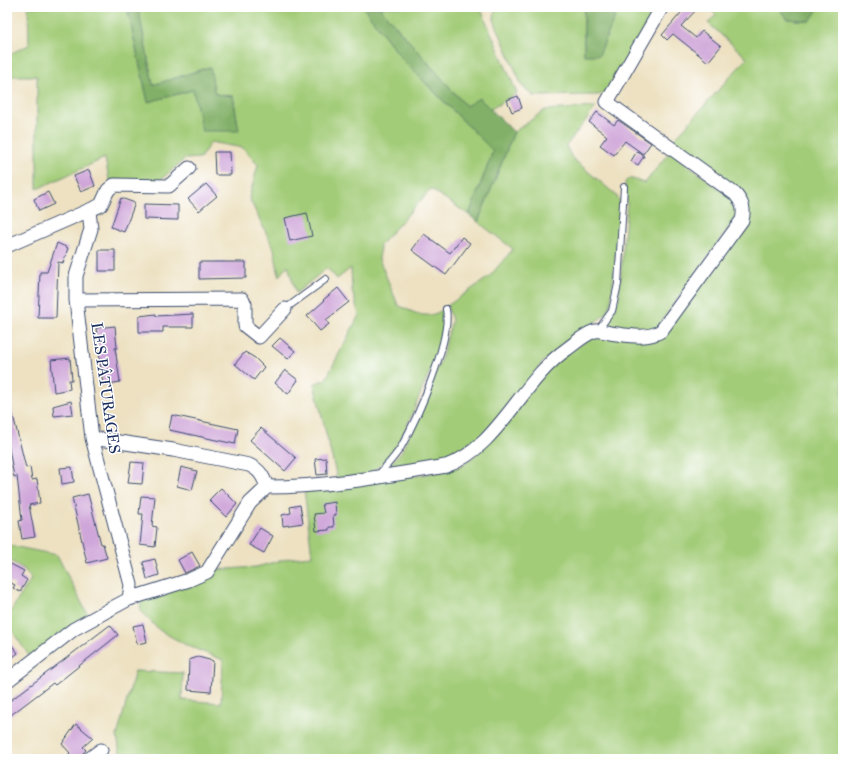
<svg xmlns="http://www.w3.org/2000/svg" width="850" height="766" font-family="'IM FELL Great Primer',serif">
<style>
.green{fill:#a3cc78;stroke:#5f7e6b}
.forest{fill:#82b068;stroke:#4e7063}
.building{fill:#cfa6d9}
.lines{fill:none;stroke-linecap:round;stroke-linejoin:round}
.service-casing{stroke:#3a4a6d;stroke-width:8}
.minor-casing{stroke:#3a4a6d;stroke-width:15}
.service{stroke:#fff;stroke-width:6}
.minor{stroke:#fff;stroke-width:13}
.labels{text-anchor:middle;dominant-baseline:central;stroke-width:3;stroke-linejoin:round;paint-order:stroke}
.street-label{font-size:16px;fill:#1b2f5e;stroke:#fff}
</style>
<rect width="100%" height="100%" fill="#fff"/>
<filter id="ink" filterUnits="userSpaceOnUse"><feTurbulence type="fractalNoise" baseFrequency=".025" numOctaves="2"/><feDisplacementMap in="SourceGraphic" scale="8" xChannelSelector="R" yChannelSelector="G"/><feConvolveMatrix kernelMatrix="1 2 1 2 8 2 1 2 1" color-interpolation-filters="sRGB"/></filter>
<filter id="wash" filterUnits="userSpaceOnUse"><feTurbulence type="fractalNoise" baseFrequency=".012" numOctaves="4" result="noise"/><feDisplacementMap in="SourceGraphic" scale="16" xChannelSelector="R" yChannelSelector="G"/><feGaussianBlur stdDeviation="0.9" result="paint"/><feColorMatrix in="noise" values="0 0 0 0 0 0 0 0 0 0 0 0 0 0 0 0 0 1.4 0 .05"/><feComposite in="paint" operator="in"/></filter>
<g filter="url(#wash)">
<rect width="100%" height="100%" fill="#ede1c1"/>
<!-- green -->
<path class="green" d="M28,7h103l1,4 -4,1 20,90 45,-12 46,41 -6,-35 -18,-2 -6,-27 -56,18 -15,-78h225l40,53 90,91 -24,64 -38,-26 -51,56 -1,14 19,46c15,7 28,16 44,5l2,12 -8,34 -29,70 -15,28 -23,21 -32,3 -23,-94 12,-5 33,-64 -7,-24 -1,-23 -14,11 -10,-11 -31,25 -8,-28 -9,11 -5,-27 -25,-51 9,-33 -15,-17 -32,-6 -11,16 -15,1 -26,22 -50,-1 -4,-22 -68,31v-113h-30v-21l22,-10z
M379,7h101l37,86 -26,16 -12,-10 -13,7z
M495,7h89v47l15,1 20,-48h39l-53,86 -7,2 -64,1 -12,-10 -28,-66z
M707,7h71l9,12 23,2 9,-14h24v752h-722l-4,-23 18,-65 48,2 -1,27 39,3 2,-43 -37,-15 -27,-15 -19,-20 1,-11 72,-29 43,-3 34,-9 22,-2 -8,-68 119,-13 39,-9 22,-18 62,-81 51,-33 57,4 94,-126 -78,-68 77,-86 -39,-35 8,-8z
M596,107l-30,39 6,12 44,37 5,9 -10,99 -4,10 -64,49 -68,84 -26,17 -68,11 21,-23 40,-94 10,-37 -5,-14 42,-29 24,-28 -35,-27 36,-90 31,-22z
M670,151l61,47 8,15 -86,120 -51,-5 14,-21 3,-12 8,-91 -2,-22 4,-4 16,5z
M7,545l50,10 31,60 -58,42 -23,-33v-7l24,-38 -7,-10 -17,-10z"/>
<!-- forest -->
<path class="forest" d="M131,7h7l15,78 57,-18 5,27 18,2 6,35h-37l-9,-41 -45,12 -20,-90 4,-1z
M363,7h16l87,99 13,-8 35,34 -36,90 -9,-7 24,-64 -90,-91z
M584,7h35l-20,48h-15z
M778,7h41l-9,14 -23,-2z"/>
<g id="blocks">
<!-- building -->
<path class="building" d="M686,7h13l-18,19 15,12 6,-7 19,15 -13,16 -35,-28 -6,6 -5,-5z
M518,96l4,12 -10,4 -5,-12z
M597,112l17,13 4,-5 33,23 -8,11 -18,-13 -11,14 -14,-10 7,-9 -18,-14z
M637,151l7,5 -6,9 -7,-4z
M214,152h16l1,23h-16z
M89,170l6,16 -14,6 -7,-16z
M206,184l11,12 -18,15 -11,-12z
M48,192l6,12 -15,7 -5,-12z
M121,198l14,5 -11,29 -13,-5z
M144,204l34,1v15l-34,-1z
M307,213l5,23 -22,5 -5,-23z
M424,234l26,19 12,-16 8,6 -24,32 -34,-25z
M57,243l11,5 -5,15 -5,-1 -2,56h-18l2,-46h7z
M99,250h16v21h-16z
M199,262h47v16l-47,1z
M338,288l11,14 -23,18 3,4 -9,7 -13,-15 17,-15 -1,-1z
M156,314v2l37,-2v13h-30v5h-24v-16z
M115,326l2,22h-2l5,34 -17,3 -7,-57z
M280,338l15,13 -7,8 -16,-13z
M245,352l10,6 9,9 -10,13 -19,-16z
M70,358l2,22h-3l1,9 -16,3 -3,-32z
M285,370l13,10 -10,14 -13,-11z
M71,401l2,13 -19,2 -1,-10z
M7,407h4l15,61 4,-1 2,13 5,-1 3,24 -11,2 6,32 -13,2 -3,-18 3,-1 -5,-44 -3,1 -7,-40z
M172,415l66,14 -3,15 -66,-14z
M261,428l35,30 -11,13 -35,-31z
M326,458l1,16 -10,1 -2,-16z
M131,462l13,1 -2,21 -14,-1z
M72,467l2,15 -12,2 -2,-16z
M181,467l16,4 -5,19 -15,-4z
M221,488l16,16 -11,13 -17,-17z
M88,494l13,50h2l4,14 -20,5 -15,-65z
M141,496l14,1 -3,29 5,1 -2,20 -15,-2 3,-31h-4z
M335,502l1,13h-3l1,12h-5v3l-13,1 -2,-17 10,-1 -2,-9z
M300,505l3,18 -20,3 -1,-11 9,-2 -1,-6z
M260,528l13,8 -9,17 -15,-8z
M192,552l8,14 -15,7 -7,-13z
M155,559l4,16 -12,4 -4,-17z
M7,562l17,9 -3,5 6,4 -7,12 -7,-4 2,-3 -8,-4z
M143,624l4,18 -10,2 -4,-18z
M110,625l8,10 -63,50 -2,-2 -46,35v-15z
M7,639l11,14 -11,9z
M198,657l15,4 -2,31 -23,-2 1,-30z
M76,724l17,14 -10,9 3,3 -9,9h-13l6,-6 -8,-9z"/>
</g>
</g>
<g filter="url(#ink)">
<use href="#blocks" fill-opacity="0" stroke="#3a4a6d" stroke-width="1"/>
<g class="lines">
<!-- service casing -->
<g class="service-casing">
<path id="service" d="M285,309l41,-30
M598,330l14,-19 6,-27 6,-97
M378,475c8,-9 17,-18 23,-28 16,-28 51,-108 45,-138"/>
</g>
<!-- minor casing -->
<g class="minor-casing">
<path id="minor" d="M89,211l2,18 -15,47v24l16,138 39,147 -2,14
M7,246l94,-41 7,-15 6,-5 55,1 20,-18
M76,300l166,-1 3,5v22l14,11 26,-28
M92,438l81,12 76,15c11,5 14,11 18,22
M7,681l67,-52 40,-22 15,-8 60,-19 18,-8 43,-69 17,-16c59,0 120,-11 179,-21 53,-19 75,-85 121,-117 8,-6 18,-15 28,-18 5,-1 11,1 15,2 16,2 37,7 51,-2l81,-111c3,-11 0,-18 -7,-26l-128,-92 55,-95
M89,759l12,-9"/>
</g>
<!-- service -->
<use href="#service" class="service"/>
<!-- minor -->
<use href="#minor" class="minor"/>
</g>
</g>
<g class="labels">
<!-- street labels -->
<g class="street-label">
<text transform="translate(106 388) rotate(82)">LES PÂTURAGES</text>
</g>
</g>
<!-- margin -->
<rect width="850" height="766" fill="none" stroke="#fff" stroke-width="24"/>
</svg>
